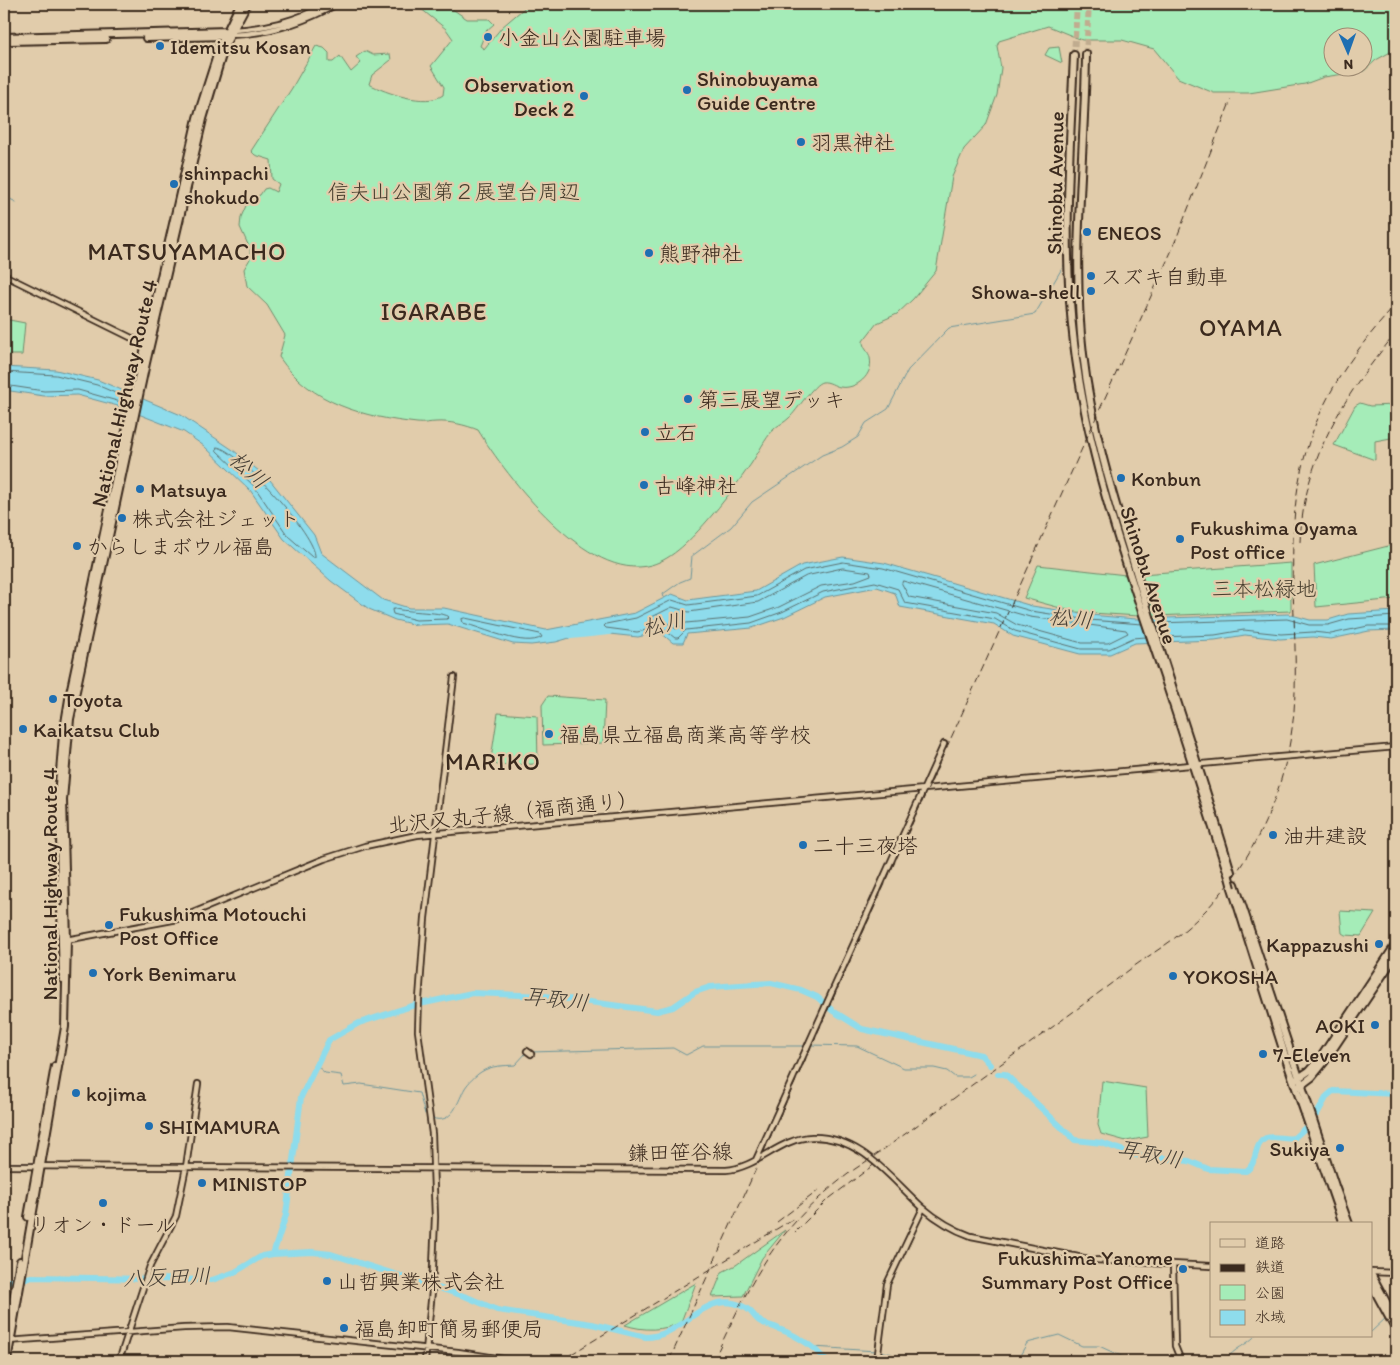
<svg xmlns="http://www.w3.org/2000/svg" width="1400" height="1365" font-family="Itim,'Klee One',sans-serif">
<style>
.green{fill:#a5ecb8;stroke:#708b6b;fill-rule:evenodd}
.water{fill:#8edcec;stroke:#6d959a}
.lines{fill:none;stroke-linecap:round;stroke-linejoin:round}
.shore{stroke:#5c7170;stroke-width:1}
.stream{stroke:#6d959a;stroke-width:1}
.river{stroke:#8edcec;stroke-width:6}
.trunk-tunnel{stroke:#c0ac8f;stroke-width:6;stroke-dasharray:6 3;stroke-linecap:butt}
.tertiary-casing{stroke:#3b2a1e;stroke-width:8}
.trunk-casing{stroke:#3b2a1e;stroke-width:10}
.tertiary{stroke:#e1ccab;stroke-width:4.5}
.trunk{stroke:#e1ccab;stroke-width:6}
.rail{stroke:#3b2a1e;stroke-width:1;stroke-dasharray:8 4;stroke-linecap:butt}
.tertiary-bridge-casing{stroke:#3b2a1e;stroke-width:8;stroke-linecap:butt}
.trunk-bridge-casing{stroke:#3b2a1e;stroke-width:10;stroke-linecap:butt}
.tertiary-bridge{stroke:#e1ccab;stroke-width:4.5}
.trunk-bridge{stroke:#e1ccab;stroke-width:6}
.poi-dot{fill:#1f6fb2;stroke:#e1ccab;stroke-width:2}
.labels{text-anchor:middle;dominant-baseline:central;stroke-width:4.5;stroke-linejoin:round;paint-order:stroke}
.poi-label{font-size:21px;fill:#3b2a1e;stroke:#e1ccab;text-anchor:start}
.street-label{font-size:21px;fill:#3b2a1e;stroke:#e1ccab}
.park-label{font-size:21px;fill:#463d2d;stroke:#e1ccab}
.water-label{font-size:22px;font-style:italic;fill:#433c33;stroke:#e1ccab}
.quarter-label{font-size:24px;letter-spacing:1px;fill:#3b2a1e;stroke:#e1ccab}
</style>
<rect width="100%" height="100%" fill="#e1ccab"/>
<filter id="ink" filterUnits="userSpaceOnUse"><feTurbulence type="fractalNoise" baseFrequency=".02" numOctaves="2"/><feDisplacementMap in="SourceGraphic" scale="10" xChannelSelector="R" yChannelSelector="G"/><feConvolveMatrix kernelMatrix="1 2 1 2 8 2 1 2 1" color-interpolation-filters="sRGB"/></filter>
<g filter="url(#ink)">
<!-- green -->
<path class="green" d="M415,4h30l22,15h22l5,5 -8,7 -6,15 4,3 18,-22 27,-23h867v45l-20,11 -12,11 -40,6 -19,7 -56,9h-35l-36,-15 -24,-29 -32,-9h-40l-34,-14 -49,15 -2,5 4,22 -4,27 -11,30 -22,24 -12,28 -16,94 -23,28 -16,15 -20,9 -14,18c0,8 6,10 7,17 4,17 -14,32 -30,29 -6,-1 -11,-6 -18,-5 -9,2 -25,29 -33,36 -5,5 -11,7 -15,11 -10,11 -15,23 -23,35 -14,20 -28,39 -44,57 -15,17 -34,38 -56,44 -63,18 -144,-88 -173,-135 -12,-5 -29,-9 -42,-8 -6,0 -13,2 -19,1 -53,-6 -106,-19 -138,-66l6,-22 -18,-30 -20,-19 -3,-17 6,-10v-10l-10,-22 1,-10 8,-18 11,-4 4,-6 4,-1 8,4 3,-8 -7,-5 -1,-19 -16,-5 -4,-4 41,-63 24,-42 8,2 5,5v9h4l7,-6 11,16 10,-9 -5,-6 9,-6 8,4 17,-1 1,6 -19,15 -3,9c17,9 57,23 74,11l1,-8 -13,-21 22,-27 -7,-10zM1332,38h30v30h-30z
M1059,47l3,16 -17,-8 4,-7z
M4,319l21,4 -3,32h-18z
M1360,403l10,3 26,-1v32l-21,4v19l-41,-15 21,-39z
M1396,544v55l-80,8 -2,-42z
M1291,563v48l-138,5 -12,-42z
M1038,565l88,10 13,41 -64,-4 -51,-14z
M548,696l57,4 -2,43 -60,2 -1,-40z
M498,713l39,3 1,48 -41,1 -6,-6z
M1340,911l35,2 -14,23 -16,-1 -3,-2z
M1102,1081l44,7 2,49 -22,4 -25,-7 -3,-9z
M785,1230l-23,28 -19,38 -31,1 10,-25 14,-7z
M696,1283l-15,39c-17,9 -38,9 -56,3z"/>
<!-- water -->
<path class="water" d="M4,367l52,3 42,10 83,35 52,35 37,30 44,55 7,18 62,47 26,8h35l102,22 89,-17 37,-19 16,6 68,-9 46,-26 41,-8 41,6 148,43 58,9 46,4 152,-5 22,6h18l20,-6 48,-3v19l-27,1 -38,8 -18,-2 -33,2 -35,-4 -30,5 -80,3 -25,11h-30l-67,-18 -19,-12 -94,-17 -5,-14 -18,-6 -52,10 -41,20 -32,11 -65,6 -4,9h-10l-13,-11 -22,5 -48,-5 -34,10 -25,3 -18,-1 -65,-20 -32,1 -21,-5 -26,-11 -38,-28 -47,-42 -34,-49 -46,-44 -20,-14 -66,-26 -41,-11 -33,1 -40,-6z"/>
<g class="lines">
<!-- shore -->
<path class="shore" d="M4,372l52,3 41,10 32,14
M4,385l40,6 34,-1 50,14
M217,447c21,2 100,89 98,110h-3l-24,-21 -34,-50 -37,-35z
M843,568l27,4 1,3 -16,6 -34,5 -42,21 -29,10 -64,6 -10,6 -12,-8h-15l1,-3 22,-11 17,5 69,-10 48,-26z
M903,581l127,36 96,13 2,3 -20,10h-26l-65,-18 -21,-12 -87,-16 -7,-13z
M395,609c11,3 51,3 54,8l-2,2 -31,1 -23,-6 -1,-4z
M465,618l75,16 2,3c-17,11 -59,-9 -79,-14l-1,-4z
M1157,623l130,-4 22,6h19l21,-6 47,-3
M1142,624l-53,-4 -58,-9 -148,-43 -40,-6 -39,8 -47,26 -69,9 -16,-5 -36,18 -30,6 -2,2 2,2 31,4 24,-5 14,11h3l8,-8 65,-7 31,-11 41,-20 52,-10 23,7 7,14 90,16 20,12 66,18h28l24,-11 13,-1
M1161,637l54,-2 29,-5 37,4 32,-2 18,2 37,-8h28"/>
<!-- stream -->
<path class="stream" d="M4,196l12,6
M664,598l-1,-4 17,-12 10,-4 2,-22 39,-29 21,-25 70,-47 20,-8 16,-10 8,-14 22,-14 20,-39 38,-39 3,-3 86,-14 29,-49
M809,1045l48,1 47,22h30l13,3 8,6h14l5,-3
M531,1052l142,-4 13,7 17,-9h102
M316,1065l9,8 16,2 3,11 17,-2 58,9 6,21
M432,1118c21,8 26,-18 33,-30 3,-5 11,-13 16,-16 11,-7 22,-6 34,-7l12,-13
M1371,1332l16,-15
M813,1347l63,4
M880,1351l12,3 12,7
M1017,1361l10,-18 32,-8 23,11h17l33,15
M1225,1361c10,-14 21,-15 30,-25"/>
<!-- river -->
<path class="river" d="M571,636l38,-4
M998,1074h7l70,66 27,3 33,12 54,6 19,8 38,2c12,-7 7,-27 20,-33 9,-3 19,2 28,0l11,-10
M1317,1114l10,-18 6,-5 63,3
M273,1254l13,-39 15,-118 28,-57 30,-17 56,-18 57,-12 73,3 112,15 16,-4 22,-15 15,-5 61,-4 30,7 16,7 16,14 29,18 119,26 9,10
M4,1282l28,-5 180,3 23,-8 27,-16 11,-2 39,-2 19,2 136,43 30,13 95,14 54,13c38,0 59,-50 98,-30 8,3 10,11 17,15 5,3 12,4 18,7 19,7 34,16 47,32"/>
<!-- trunk-tunnel -->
<path class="trunk-tunnel" d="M1086,54l3,-50
M1074,55l3,-51"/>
<!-- tertiary casing -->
<g class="tertiary-casing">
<path id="tertiary" d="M232,30c35,-2 64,-9 95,-26
M230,35c39,-1 73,-12 107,-31
M4,275l142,70
M1327,753l69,-6
M66,940l112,-21 146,-60 41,-13 52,-11 851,-77
M527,1051l4,3
M756,1160l188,-416
M4,1166l722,4c31,-2 54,-32 86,-33 49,-1 77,40 110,70 14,12 32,23 49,29l123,24 117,6
M1173,1265l2,81 6,15
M1371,1272l25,1
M8,1341l176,-13 44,-1 230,25 58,9
M119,1361l31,-95 26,-50 10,-49 12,-83
M425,1361l7,-70 3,-74 -3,-83 -14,-103 1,-32 6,-81 29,-241
M877,1361l10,-77 36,-76"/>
</g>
<!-- trunk casing -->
<g class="trunk-casing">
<path id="trunk" d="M4,37l224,-6
M146,38l80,-2
M8,41l98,-2
M1086,54c-1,100 -15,201 -3,300 8,70 28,136 49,204 31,105 68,209 99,314
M1074,55c-4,95 -12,193 0,288 13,113 52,221 88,328 23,68 44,137 67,206
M1235,884l100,302 14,38
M1232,888l55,174 56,162
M61,892l-2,-108 4,-49 7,-42 51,-240 76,-335 23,-72 20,-42
M61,909l2,70
M1297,1079l12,-8 12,-14 75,-113
M1300,1086l12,-9 13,-16 71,-106
M28,1217l27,-151
M1371,1274l25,46
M1371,1284l25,46
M4,1348l16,-87
M7,1361l58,-334 2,-87 -4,-140 7,-81 76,-356 57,-244 22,-74 22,-41"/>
</g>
<!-- tertiary -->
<use href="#tertiary" class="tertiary"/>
<!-- trunk -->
<use href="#trunk" class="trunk"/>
<!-- rail -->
<path class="rail" d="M1300,542c4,-85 44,-146 96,-209
M777,1222l42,-32
M795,1232l31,-31 54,-41
M560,1361l233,-142
M669,1361l502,-1109 60,-152
M713,1361c21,-43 41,-89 72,-127 19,-24 43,-45 67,-63 57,-38 110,-80 166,-119 39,-28 77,-56 115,-85 18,-13 37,-24 54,-39 27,-23 51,-54 68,-86 22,-40 35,-85 39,-131 6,-84 -12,-170 10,-252 16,-61 50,-109 92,-154"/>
<!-- tertiary-bridge casing -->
<g class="tertiary-bridge-casing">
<path id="tertiary-bridge" d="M1268,758l59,-5"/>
</g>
<!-- trunk-bridge casing -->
<g class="trunk-bridge-casing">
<path id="trunk-bridge" d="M1229,877l3,11"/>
</g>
<!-- tertiary-bridge -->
<use href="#tertiary-bridge" class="tertiary-bridge"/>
<!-- trunk-bridge -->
<use href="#trunk-bridge" class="trunk-bridge"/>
</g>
</g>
<!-- markers -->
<g class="poi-dot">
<circle cx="488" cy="37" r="5"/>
<circle cx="160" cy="46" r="5"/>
<circle cx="687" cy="90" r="5"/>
<circle cx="584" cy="96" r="5"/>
<circle cx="801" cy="142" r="5"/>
<circle cx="174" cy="184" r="5"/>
<circle cx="1087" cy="232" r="5"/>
<circle cx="649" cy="253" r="5"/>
<circle cx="1091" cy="276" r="5"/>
<circle cx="1091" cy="291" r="5"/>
<circle cx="688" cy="399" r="5"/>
<circle cx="645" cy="432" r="5"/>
<circle cx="1121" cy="478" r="5"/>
<circle cx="644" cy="485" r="5"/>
<circle cx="140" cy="489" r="5"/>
<circle cx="122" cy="518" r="5"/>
<circle cx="1180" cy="539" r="5"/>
<circle cx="77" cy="546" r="5"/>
<circle cx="53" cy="699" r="5"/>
<circle cx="23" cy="729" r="5"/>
<circle cx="549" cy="734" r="5"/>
<circle cx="1273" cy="835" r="5"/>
<circle cx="803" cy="845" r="5"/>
<circle cx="109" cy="925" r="5"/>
<circle cx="1379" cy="944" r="5"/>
<circle cx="93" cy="973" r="5"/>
<circle cx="1173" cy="976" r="5"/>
<circle cx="1375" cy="1025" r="5"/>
<circle cx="1263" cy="1054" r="5"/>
<circle cx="76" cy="1093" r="5"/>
<circle cx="149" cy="1126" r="5"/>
<circle cx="1340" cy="1148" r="5"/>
<circle cx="202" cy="1183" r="5"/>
<circle cx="103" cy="1203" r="5"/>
<circle cx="1183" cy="1269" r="5"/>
<circle cx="327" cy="1281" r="5"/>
<circle cx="344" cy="1328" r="5"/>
</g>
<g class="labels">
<!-- poi labels -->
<g class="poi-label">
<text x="498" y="37">小金山公園駐車場</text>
<text x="170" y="46">Idemitsu Kosan</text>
<text x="697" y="78">Shinobuyama<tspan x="697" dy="24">Guide Centre</tspan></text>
<text x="574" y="84" text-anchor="end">Observation<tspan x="574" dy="24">Deck 2</tspan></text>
<text x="811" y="142">羽黒神社</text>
<text x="184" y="172">shinpachi<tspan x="184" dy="24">shokudo</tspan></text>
<text x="1097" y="232">ENEOS</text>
<text x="659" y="253">熊野神社</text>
<text x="1101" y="276">スズキ自動車</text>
<text x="1081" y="291" text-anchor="end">Showa-shell</text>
<text x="698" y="399">第三展望デッキ</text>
<text x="655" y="432">立石</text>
<text x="1131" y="478">Konbun</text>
<text x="654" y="485">古峰神社</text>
<text x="150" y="489">Matsuya</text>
<text x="132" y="518">株式会社ジェット</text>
<text x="1190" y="527">Fukushima Oyama<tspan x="1190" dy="24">Post office</tspan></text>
<text x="87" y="546">からしまボウル福島</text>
<text x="63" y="699">Toyota</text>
<text x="33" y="729">Kaikatsu Club</text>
<text x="559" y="734">福島県立福島商業高等学校</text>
<text x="1283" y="835">油井建設</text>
<text x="813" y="845">二十三夜塔</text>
<text x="119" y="913">Fukushima Motouchi<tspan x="119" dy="24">Post Office</tspan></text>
<text x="1369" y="944" text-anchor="end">Kappazushi</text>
<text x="103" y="973">York Benimaru</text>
<text x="1183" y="976">YOKOSHA</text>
<text x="1365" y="1025" text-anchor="end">AOKI</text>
<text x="1273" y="1054">7-Eleven</text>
<text x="86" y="1093">kojima</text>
<text x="159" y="1126">SHIMAMURA</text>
<text x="1330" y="1148" text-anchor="end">Sukiya</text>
<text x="212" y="1183">MINISTOP</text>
<text x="103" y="1224" text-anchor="middle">リオン・ドール</text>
<text x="1173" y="1257" text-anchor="end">Fukushima Yanome<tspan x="1173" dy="24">Summary Post Office</tspan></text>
<text x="337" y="1281">山哲興業株式会社</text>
<text x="354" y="1328">福島卸町簡易郵便局</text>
</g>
<!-- street labels -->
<g class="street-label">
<text transform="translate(1055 183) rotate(-89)">Shinobu Avenue</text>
<text transform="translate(124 393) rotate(-77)">National Highway Route 4</text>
<text transform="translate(1149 575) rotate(72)">Shinobu Avenue</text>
<text transform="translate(513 812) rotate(-6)">北沢又丸子線（福商通り）</text>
<text transform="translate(49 884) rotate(-90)">National Highway Route 4</text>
<text transform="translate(680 1152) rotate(-1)">鎌田笹谷線</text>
</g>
<!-- park labels -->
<g class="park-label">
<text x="454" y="191">信夫山公園第２展望台周辺</text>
<text x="1264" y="588">三本松緑地</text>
</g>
<!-- water labels -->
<g class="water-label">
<text transform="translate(249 470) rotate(42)">松川</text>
<text transform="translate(1071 618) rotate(6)">松川</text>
<text transform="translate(664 624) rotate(-13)">松川</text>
<text transform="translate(556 999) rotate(7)">耳取川</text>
<text transform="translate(1150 1154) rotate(11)">耳取川</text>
<text transform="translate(167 1277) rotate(-2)">八反田川</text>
</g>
<!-- quarter labels -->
<g class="quarter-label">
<text x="187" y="251">MATSUYAMACHO</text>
<text x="434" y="311">IGARABE</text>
<text x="1241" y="327">OYAMA</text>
<text x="493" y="761">MARIKO</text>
</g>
</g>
<!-- margin -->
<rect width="1400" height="1365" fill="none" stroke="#e1ccab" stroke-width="20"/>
<rect x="10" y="10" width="1380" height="1345" fill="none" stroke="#3b2a1e" stroke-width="2" filter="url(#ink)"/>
<!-- legend -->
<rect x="1210" y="1222" width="162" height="115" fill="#e1ccab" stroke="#9f8b73"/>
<rect x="1220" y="1239" width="25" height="8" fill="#e1ccab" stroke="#9f8b73"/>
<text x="1255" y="1248" font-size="15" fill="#3b2a1e">道路</text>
<rect x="1220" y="1264" width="25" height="8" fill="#3b2a1e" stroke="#9f8b73"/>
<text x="1255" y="1272" font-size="15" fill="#3b2a1e">鉄道</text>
<rect x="1220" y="1285" width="25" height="15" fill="#a5ecb8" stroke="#9f8b73"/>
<text x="1255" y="1298" font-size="15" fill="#3b2a1e">公園</text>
<rect x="1220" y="1310" width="25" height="15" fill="#8edcec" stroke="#9f8b73"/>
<text x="1255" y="1322" font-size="15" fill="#3b2a1e">水域</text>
<!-- north arrow -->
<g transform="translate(1348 52) rotate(178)"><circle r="24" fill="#e1ccab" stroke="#9f8b73"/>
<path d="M0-4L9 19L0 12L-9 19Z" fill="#1f6fb2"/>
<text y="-8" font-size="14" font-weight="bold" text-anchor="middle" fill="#3b2a1e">N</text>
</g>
</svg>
